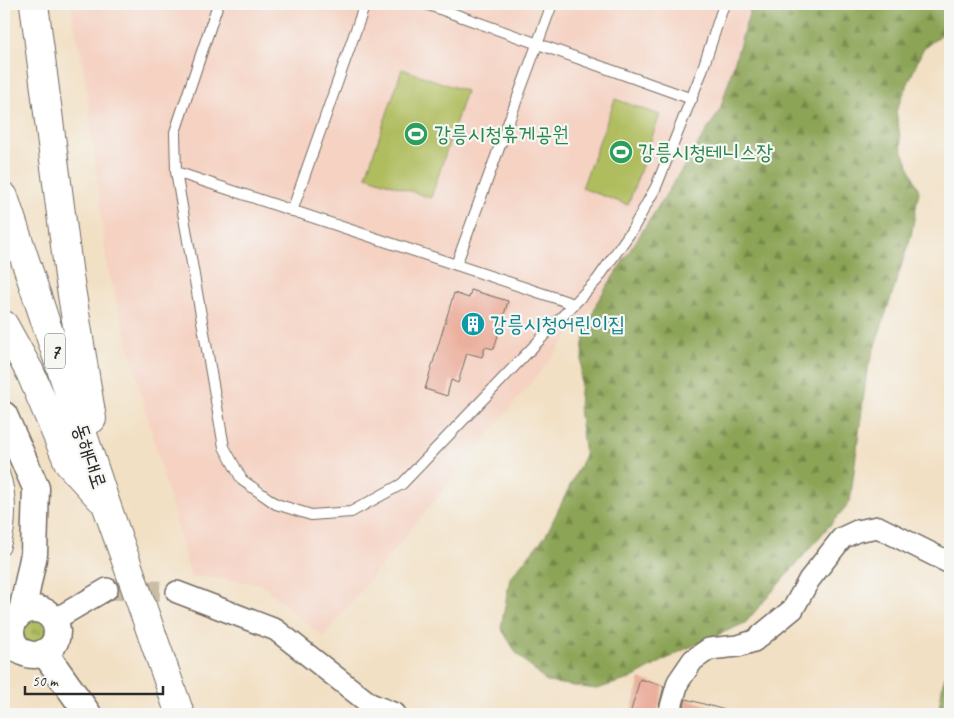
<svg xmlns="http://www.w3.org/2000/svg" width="954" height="718" font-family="Caveat,'Poor Story',sans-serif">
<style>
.built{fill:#f5d2c2}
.grass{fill:url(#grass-tufts);stroke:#6e7445}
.forest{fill:url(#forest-firs);stroke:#5c6840}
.pitch{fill:#b0bd5f;stroke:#6e7445}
.building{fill:#ebaf9d}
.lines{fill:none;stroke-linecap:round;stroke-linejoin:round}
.minor-tunnel{stroke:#cabca5;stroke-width:21;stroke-dasharray:21 11;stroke-linecap:butt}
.service-casing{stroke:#716a61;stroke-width:12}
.minor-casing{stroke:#716a61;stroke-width:24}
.tertiary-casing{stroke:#716a61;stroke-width:29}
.primary-casing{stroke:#716a61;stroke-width:30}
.service{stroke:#fff;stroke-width:10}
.minor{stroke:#fff;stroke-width:21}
.tertiary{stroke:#fff;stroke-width:26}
.primary{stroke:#fff;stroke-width:28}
.labels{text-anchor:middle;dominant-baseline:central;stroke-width:4.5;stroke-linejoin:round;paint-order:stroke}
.shield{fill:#f6f6f2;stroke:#686867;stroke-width:1}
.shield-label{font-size:20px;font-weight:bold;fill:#2b2b2b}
.leisure-label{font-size:21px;fill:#27864d;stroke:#f6f6f2;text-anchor:start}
.culture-label{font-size:21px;fill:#0d838f;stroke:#f6f6f2;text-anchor:start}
.street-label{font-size:21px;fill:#2b2b2b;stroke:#f6f6f2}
</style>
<defs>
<pattern id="grass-tufts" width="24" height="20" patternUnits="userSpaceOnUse" patternTransform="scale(1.25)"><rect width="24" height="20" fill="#b0bd5f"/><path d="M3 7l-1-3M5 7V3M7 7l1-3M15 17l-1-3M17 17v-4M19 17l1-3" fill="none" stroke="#8f9a4f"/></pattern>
<pattern id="forest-firs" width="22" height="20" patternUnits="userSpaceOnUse" patternTransform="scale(1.25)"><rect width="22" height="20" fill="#8ca456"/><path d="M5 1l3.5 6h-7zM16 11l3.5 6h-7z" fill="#738647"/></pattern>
</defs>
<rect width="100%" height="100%" fill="#f6f6f2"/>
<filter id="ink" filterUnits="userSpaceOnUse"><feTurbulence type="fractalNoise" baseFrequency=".02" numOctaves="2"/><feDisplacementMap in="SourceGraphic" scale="10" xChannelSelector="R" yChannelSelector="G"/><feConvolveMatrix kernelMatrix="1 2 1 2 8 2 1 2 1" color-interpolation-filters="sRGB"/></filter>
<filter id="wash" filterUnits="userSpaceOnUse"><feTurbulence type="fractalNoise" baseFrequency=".0096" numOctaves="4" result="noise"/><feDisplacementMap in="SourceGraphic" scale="20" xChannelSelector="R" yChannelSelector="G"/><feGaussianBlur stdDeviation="1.12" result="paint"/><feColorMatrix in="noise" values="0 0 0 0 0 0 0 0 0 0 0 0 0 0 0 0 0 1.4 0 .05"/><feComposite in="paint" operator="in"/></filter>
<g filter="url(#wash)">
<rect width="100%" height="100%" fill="#f2e0c4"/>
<!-- built -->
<path class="built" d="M70,4h684l-34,106 -123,192 -274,335 -63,-53 -56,-7 -13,1 -84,-312 -21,-185z"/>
<!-- grass -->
<path class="grass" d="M21 632a13 13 0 1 1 26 0a13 13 0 1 1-26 0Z"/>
<!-- forest -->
<path class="forest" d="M752,4h198v24l-27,21 -27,62 6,38 17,42 -8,45 -44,135 -17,131 -105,121 -64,28 -51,28 -34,10 -49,-7 -30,-28 -16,-26 9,-50 36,-43 39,-80 -6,-47 4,-65 14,-41 123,-192z
M950,662v52h-12l5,-31z"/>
<!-- pitch -->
<path class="pitch" d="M402,69l64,22 -35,107 -65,-22z
M615,99l45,16 -32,90 -46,-17z"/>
<g id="blocks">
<!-- building -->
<path class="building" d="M471,290l37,11 -14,48 -9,-2 -3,10 -15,-4 -9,30 -7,-3 -4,16 -22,-7 29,-96 15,5z
M640,679l24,7 -7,28h-27z
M686,699l39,11 -1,4h-42z"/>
</g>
</g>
<g filter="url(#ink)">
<use href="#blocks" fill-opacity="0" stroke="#716a61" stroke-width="1"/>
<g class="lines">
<!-- minor-tunnel -->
<path class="minor-tunnel" d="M107,589l70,3"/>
<!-- service casing -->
<g class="service-casing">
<path id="service" d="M218,4l-43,128 1,40 48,275 18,33 34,24 35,11 40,-3 51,-28 195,-204 35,-50 24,-43 45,-113 23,-70
M426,4l266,95
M176,172l398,132
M292,211l73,-207
M456,265l96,-261
M4,473c8,22 8,53 0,76"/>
</g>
<!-- minor casing -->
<g class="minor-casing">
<path id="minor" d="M177,592l99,38 94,74 25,10
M54,620l53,-31
M669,714l9,-32 15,-22 16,-11 29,-3 16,-5 39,-32 16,-29 33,-42 15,-7 21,-4 72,36"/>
</g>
<!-- tertiary casing -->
<g class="tertiary-casing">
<path id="tertiary" d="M4,415l32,73 -2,66 -12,58
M11 632a23 23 0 1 1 46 0a23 23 0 1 1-46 0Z
M44,652l44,62"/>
</g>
<!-- primary casing -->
<g class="primary-casing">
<path id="primary" d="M34,4l35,272 23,143
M4,197l102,307 74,210
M4,325l26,47 39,92 31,34"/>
</g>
<!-- service -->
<use href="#service" class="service"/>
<!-- minor -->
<use href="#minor" class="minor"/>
<!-- tertiary -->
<use href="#tertiary" class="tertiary"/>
<!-- primary -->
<use href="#primary" class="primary"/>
</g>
</g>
<!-- icons -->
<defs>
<g id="stadium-disc" transform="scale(1.25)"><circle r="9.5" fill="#2e9e5b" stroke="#f6f6f2"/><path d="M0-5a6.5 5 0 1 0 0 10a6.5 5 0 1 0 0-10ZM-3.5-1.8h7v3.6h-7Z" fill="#fff"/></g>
<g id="building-disc" transform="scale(1.25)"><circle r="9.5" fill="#0f9aa8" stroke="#f6f6f2"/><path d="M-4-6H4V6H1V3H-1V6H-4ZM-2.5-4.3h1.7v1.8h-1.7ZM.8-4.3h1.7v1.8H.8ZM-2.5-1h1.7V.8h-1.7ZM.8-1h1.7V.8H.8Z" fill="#fff"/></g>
</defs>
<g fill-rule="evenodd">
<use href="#stadium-disc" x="416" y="134"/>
<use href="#stadium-disc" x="621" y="152"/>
<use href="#building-disc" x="473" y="324"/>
</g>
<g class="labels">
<!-- shield labels -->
<rect class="shield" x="45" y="333.5" width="20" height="35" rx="4"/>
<g class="shield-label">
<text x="55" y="351">7</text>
</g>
<!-- leisure labels -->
<g class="leisure-label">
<text x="434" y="134">강릉시청휴게공원</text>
<text x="638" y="152">강릉시청테니스장</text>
</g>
<!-- culture labels -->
<g class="culture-label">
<text x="490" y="324">강릉시청어린이집</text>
</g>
<!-- street labels -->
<g class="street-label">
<text transform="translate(90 456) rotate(72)">동해대로</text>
</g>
</g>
<!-- margin -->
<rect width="954" height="718" fill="none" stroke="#f6f6f2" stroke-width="20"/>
<!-- scale -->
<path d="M25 686v8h138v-8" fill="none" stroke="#2b2b2b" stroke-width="2.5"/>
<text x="32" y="686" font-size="15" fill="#2b2b2b" stroke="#f6f6f2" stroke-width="4" paint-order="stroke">50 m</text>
</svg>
